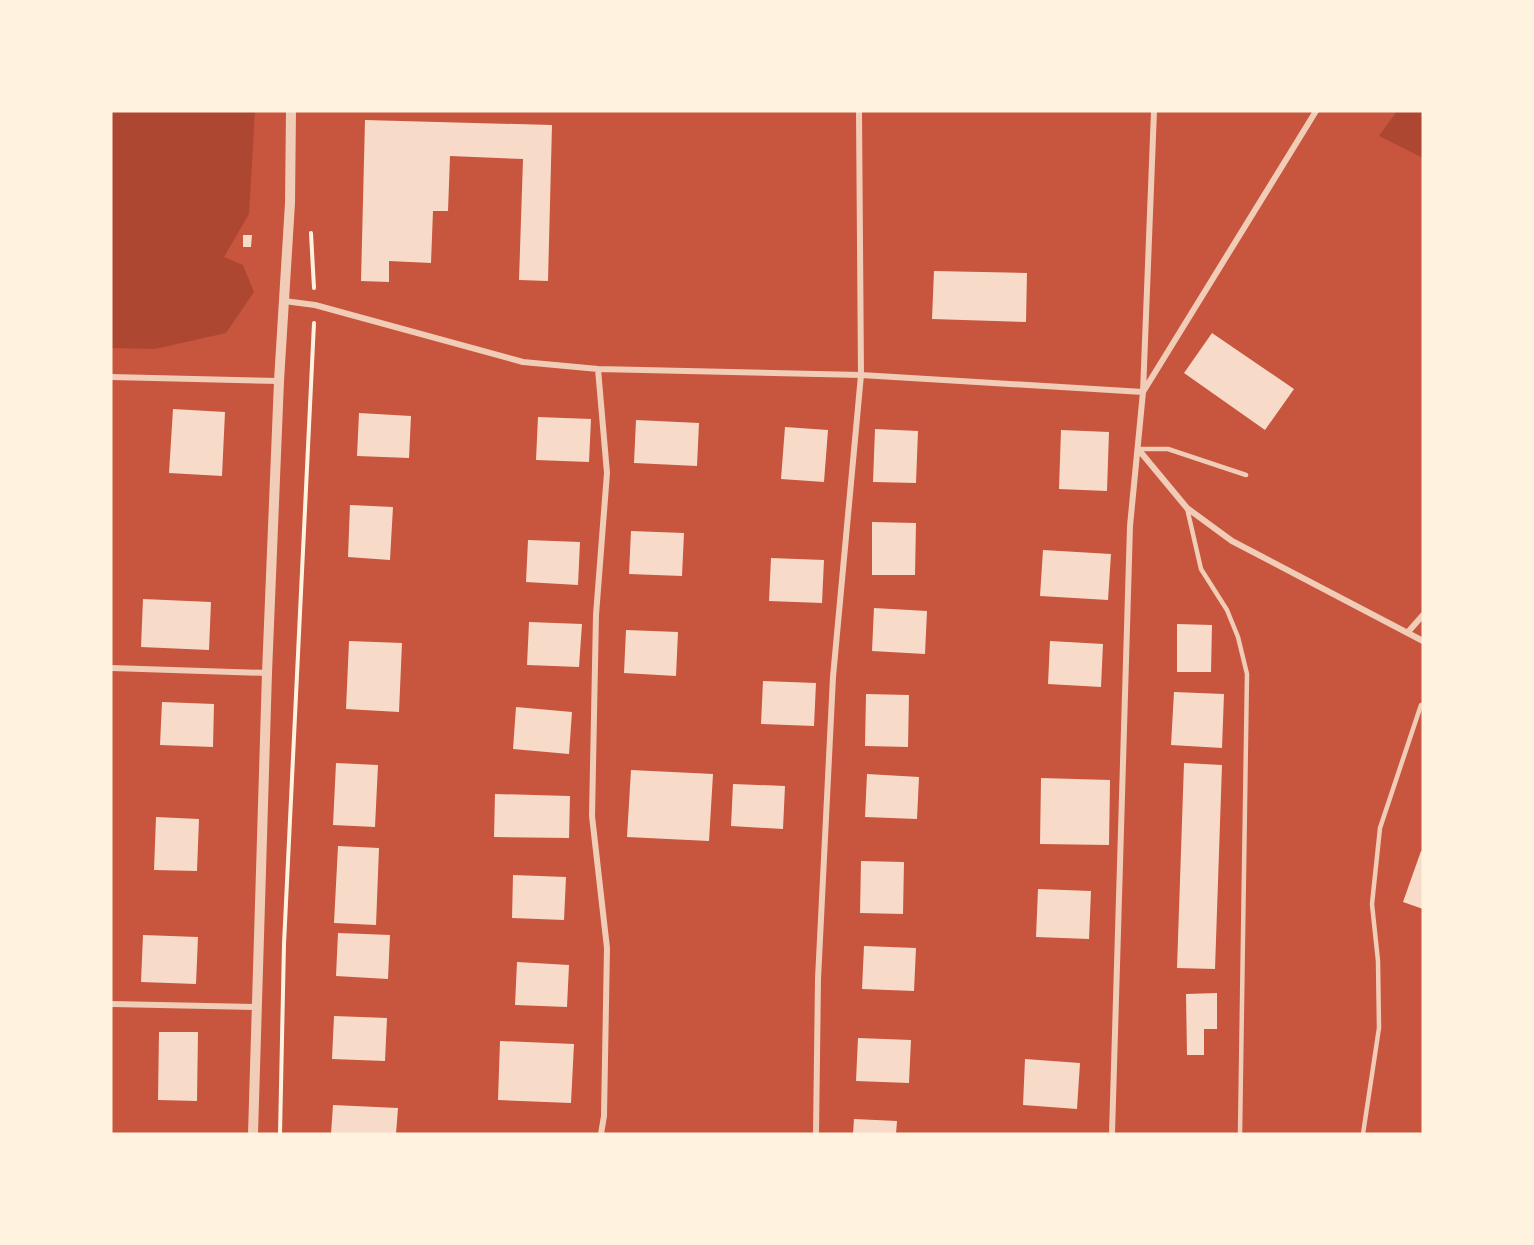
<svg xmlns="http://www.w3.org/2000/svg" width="1534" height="1245" font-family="'DejaVu Sans',sans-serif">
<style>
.green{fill:#ae4732}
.building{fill:#f7dbc8}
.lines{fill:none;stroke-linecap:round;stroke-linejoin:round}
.path{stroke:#fff3e0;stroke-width:4}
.service{stroke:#f1ccb7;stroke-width:4.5}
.minor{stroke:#f1ccb7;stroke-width:6}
.tertiary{stroke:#f1ccb7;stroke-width:10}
</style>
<rect width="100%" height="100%" fill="#c8553d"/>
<!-- green -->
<path class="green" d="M111,111h144l-6,103 -25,43 19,8 11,27 -28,41 -71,16 -44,-1z
M1397,111h26v47l-44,-22z"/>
<!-- building -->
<path class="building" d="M365,120l187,5 -4,156 -29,-1 4,-121 -73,-3 -2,55h-15l-2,52 -42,-2v21l-28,-1z
M243,235h9l-1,12h-8z
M934,271l93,2 -1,49 -94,-3z
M1212,333l82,56 -29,41 -81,-57z
M173,409l52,3 -3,64 -53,-3z
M359,413l52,3 -2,42 -52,-2z
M538,417l53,2 -2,43 -53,-2z
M636,420l63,3 -2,43 -63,-3z
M785,427l43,3 -4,52 -43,-3z
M875,429l43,2 -2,52 -43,-1z
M1061,430l48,2 -2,59 -48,-2z
M350,505l43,2 -3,53 -42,-3z
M872,522l44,1 -1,52h-43z
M631,531l53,2 -2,43 -53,-2z
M528,540l52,2 -2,43 -52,-3z
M1043,550l68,4 -3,46 -68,-4z
M771,558l53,2 -2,43 -53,-2z
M143,599l68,3 -2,48 -68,-3z
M874,608l53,3 -2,43 -53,-3z
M529,622l53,2 -3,43 -52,-2z
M1177,624l35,1 -1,47h-34z
M626,630l52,2 -2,44 -52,-3z
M349,641l53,2 -3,69 -53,-3z
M1050,641l53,3 -2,43 -53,-3z
M763,681l53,2 -2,43 -53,-2z
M1174,692l50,2 -2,54 -51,-3z
M866,694l43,1 -1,52 -43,-1z
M162,702l52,2 -1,43 -53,-2z
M516,707l56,5 -3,42 -56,-5z
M336,763l42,2 -3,62 -42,-2z
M1184,763l38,2 -7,204 -38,-1z
M631,770l82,4 -4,67 -82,-4z
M867,774l52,3 -2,42 -52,-2z
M1041,778l69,2 -1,65 -69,-1z
M733,784l52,2 -2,43 -52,-3z
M495,794l75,2 -1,42 -75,-1z
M156,817l43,2 -2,52 -43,-1z
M338,846l41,2 -3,77 -42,-2z
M1421,851l2,1v57l-20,-7z
M861,861l43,1 -1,52 -43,-1z
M513,875l53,2 -2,43 -52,-2z
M1038,889l53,2 -2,48 -53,-2z
M338,933l52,2 -2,44 -52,-3z
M143,935l55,2 -2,47 -55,-2z
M864,946l52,2 -2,43 -52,-2z
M517,962l52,3 -2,42 -52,-2z
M1217,993v36h-13v26h-17l-1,-61z
M334,1016l53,2 -2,43 -53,-2z
M159,1032h39l-1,69 -39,-1z
M858,1038l53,2 -2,43 -53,-2z
M500,1041l74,3 -3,59 -73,-3z
M1025,1059l55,4 -3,46 -54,-4z
M333,1105l65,3 -2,26h-65z
M854,1119l43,2 -1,13h-43z"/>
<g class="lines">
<!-- path -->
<path class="path" d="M311,233l3,55
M280,1134l4,-190 30,-621"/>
<!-- service -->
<path class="service" d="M1138,449h30l78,26
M1187,508l14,61 26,41 11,27 9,37 -7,460
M1363,1134l16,-106 -1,-67 -6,-57 8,-76 41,-123"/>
<!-- minor -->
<path class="minor" d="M284,301l31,4 208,57 75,7 263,6 282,17 173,-281
M598,369l9,104 -11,142 -4,201 15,132 -3,168 -3,18
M111,377l168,4
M1138,449l49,59 45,33 191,100
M1408,632l15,-17
M111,668l156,5
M111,1004l144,3
M816,1134l2,-155 15,-302 28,-302 -2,-264
M1112,1134l18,-608 13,-134 11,-281"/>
<!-- tertiary -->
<path class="tertiary" d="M253,1134l14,-461 12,-292 11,-178 1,-92"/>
</g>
<!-- border -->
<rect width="1534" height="1245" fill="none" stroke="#fff3e0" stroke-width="225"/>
</svg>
